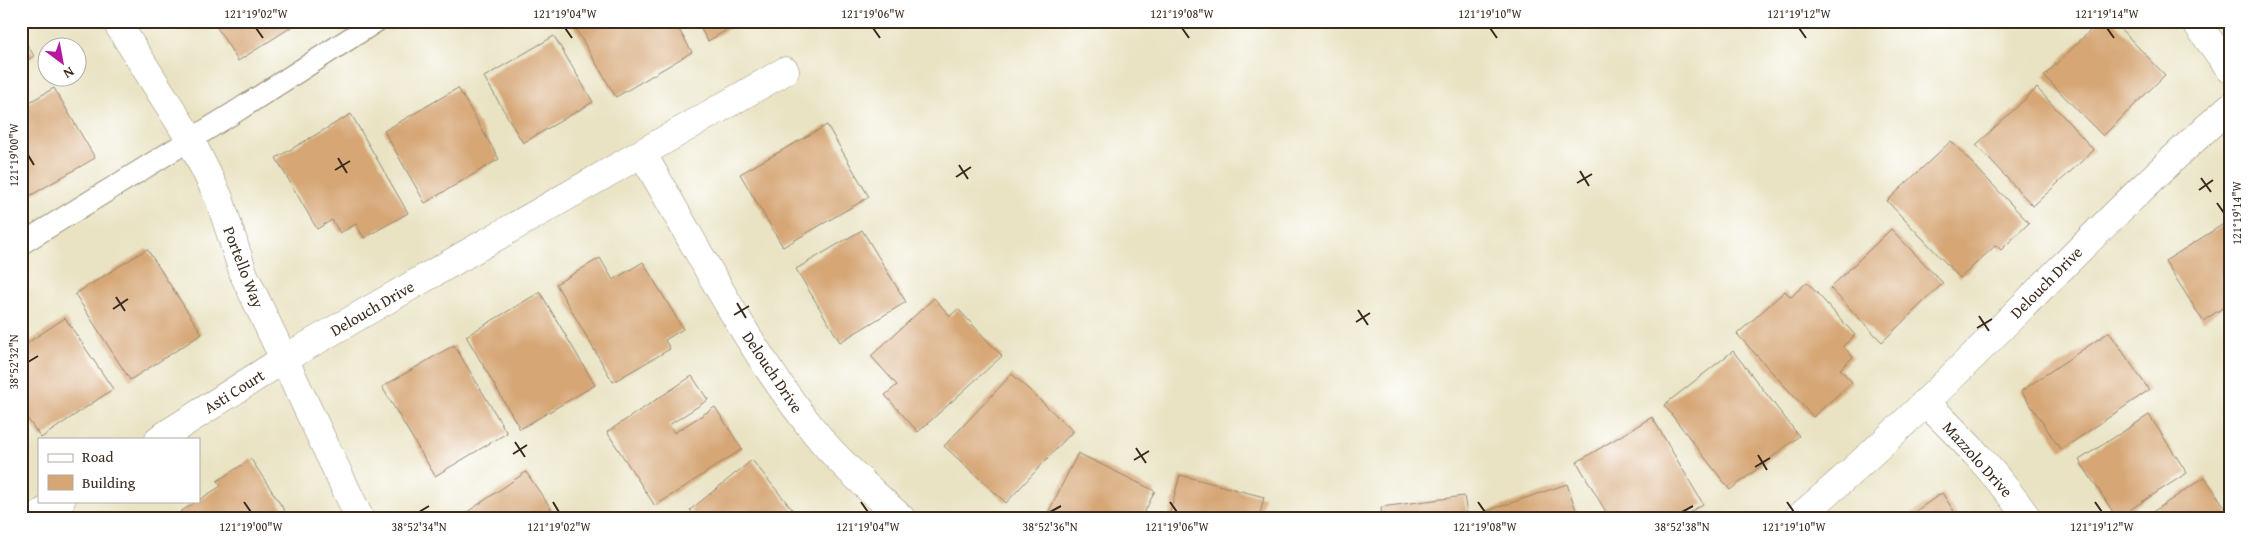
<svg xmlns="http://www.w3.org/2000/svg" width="2251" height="540" font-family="'Gentium Book Plus',serif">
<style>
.building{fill:#d6a675}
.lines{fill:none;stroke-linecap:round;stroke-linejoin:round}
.lane-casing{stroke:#928670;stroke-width:23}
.street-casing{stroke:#928670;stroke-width:29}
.lane{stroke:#fff;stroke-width:21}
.street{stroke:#fff;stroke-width:28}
.ticks{fill:none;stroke:#3b2a1e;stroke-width:2}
.labels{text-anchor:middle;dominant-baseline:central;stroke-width:4.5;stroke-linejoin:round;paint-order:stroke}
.street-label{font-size:16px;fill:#3b2a1e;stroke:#fff}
.neatline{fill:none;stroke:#3b2a1e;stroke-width:2}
.ticks-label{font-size:12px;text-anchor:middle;fill:#3b2a1e}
</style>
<rect width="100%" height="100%" fill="#fff"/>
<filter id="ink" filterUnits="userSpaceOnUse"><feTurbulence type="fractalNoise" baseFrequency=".02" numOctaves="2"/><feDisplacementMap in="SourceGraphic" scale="10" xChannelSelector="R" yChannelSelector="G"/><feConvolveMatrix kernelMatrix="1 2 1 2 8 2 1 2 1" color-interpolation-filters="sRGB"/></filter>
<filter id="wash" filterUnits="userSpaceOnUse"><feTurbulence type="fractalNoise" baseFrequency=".0096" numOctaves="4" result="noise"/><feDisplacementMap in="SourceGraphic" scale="20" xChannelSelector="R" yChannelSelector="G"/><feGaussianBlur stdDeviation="1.12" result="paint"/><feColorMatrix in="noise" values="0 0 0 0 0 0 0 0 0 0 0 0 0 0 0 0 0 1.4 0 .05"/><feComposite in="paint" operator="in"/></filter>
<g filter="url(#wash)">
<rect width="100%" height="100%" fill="#e9e3c3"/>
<g id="blocks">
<!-- building -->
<path class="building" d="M213,21h88l-63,40z
M571,21h103l18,31 -76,45z
M696,21h46l-34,20z
M2100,21h13l52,54 -62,61 -59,-60z
M21,35l13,21 -13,8z
M554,36l39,66 -70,41 -39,-66z
M54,88l41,70 -74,43v-94z
M458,88l41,71 -74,44 -41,-72z
M2037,88l57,62 -61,56 -57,-61z
M351,114l57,99 -44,25 -8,-14 -16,9 -8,-13 -15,9 -41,-71z
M827,125l42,72 -86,50 -43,-73z
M1951,141l78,82 -28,27 -5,-5 -36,33 -73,-77z
M2230,220v83l-27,18 -38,-60z
M1891,229l52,54 -61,59 -52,-54z
M862,230l44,72 -66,40 -44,-73z
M147,249l55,85 -72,46 -55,-86z
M600,258l13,22 30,-18 40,67 -18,11 5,9 -57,33 -57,-98z
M1807,282l48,53 -12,11 10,11 -13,12 12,13 -39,35 -76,-83 48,-43 6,6z
M540,292l55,93 -75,44 -54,-93z
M934,298l16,18 8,-7 44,47 -84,76 -33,-37 12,-10 -26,-29z
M65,318l48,71 -72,49 -20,-29v-62z
M2109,332l40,58 -88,60 -40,-59z
M454,345l53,88 -72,43 -53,-89z
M1733,351l66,85 -69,54 -66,-85z
M1012,374l61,57 -67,72 -62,-57z
M692,376l16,24 -39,25 5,8 41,-26 27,42 -87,57 -48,-74z
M2149,415l38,58 -70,45 -38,-58z
M1652,417l51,87 -24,15h-69l-33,-57z
M21,437l5,8 -5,3z
M1078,453l77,38 -14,28h-96z
M251,459l39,60h-105l-5,-7 41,-26 -4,-5z
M752,460l48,59h-102l-8,-9z
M526,472l32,47h-97l-1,-2z
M1180,475l84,22 -5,22h-91z
M2205,477l25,38v4h-88z
M1567,484l12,35h-89l-3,-8z
M1942,493l17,26h-55z
M1464,496l4,23h-86l-1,-12z"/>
</g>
</g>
<g filter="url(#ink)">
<use href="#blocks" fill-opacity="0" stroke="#928670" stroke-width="1"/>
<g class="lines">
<!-- lane casing -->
<g class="lane-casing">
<path id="lane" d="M21,244l211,-130 145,-93"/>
</g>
<!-- street casing -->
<g class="street-casing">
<path id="street" d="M116,21l74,118 29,59 25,77 116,244
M2195,21l35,48
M642,153l143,-82
M1925,402c39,38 72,72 103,117
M159,439l125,-80 358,-206c57,97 108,202 181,289 24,28 52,52 79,77
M33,519l28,-18
M1797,519c153,-128 283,-280 433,-412"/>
</g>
<!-- lane -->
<use href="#lane" class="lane"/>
<!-- street -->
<use href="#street" class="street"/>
</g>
</g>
<!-- ticks -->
<path class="ticks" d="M256,28l7,10M565,28l7,10M873,28l7,10M1182,28l7,10M1490,28l7,10M1799,28l7,10M2107,28l7,10M28,155l6,10M338,158l9,15M959,165l9,14M335,170l15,-9M1580,171l9,15M956,177l15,-10M2201,178l10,14M1577,183l15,-9M2199,190l14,-10M2217,203l7,10M116,297l9,14M737,303l9,15M113,309l15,-10M1358,310l10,15M734,315l15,-9M1979,316l10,15M1356,322l14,-9M1977,328l15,-9M28,362l10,-6M515,442l10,15M1136,448l10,15M513,454l14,-9M1758,455l9,15M1134,460l15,-9M1755,467l15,-9M244,502l7,10M553,502l6,10M861,502l7,10M1170,502l7,10M1478,502l7,10M1787,502l7,10M2095,502l7,10M419,512l10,-6M1050,512l11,-6M1682,512l11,-6"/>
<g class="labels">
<!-- street labels -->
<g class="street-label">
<text transform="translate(244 267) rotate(69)">Portello Way</text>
<text transform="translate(2046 282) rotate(-45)">Delouch Drive</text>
<text transform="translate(372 308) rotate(-30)">Delouch Drive</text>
<text transform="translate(773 372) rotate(56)">Delouch Drive</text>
<text transform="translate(234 391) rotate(-32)">Asti Court</text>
<text transform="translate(1978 459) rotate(48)">Mazzolo Drive</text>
</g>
</g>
<!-- margin -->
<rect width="2251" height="540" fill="none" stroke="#fff" stroke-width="55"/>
<!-- legend -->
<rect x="38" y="438" width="162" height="65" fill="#ffffff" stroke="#b1aaa5"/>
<rect x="48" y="454" width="25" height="8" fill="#ffffff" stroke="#b1aaa5"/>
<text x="82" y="462" font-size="15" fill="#3b2a1e">Road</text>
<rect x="48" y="475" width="25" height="15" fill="#d6a675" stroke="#b1aaa5"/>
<text x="82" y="488" font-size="15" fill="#3b2a1e">Building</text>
<!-- north arrow -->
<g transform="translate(62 62) rotate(148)"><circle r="24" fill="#ffffff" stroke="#b1aaa5"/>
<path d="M0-4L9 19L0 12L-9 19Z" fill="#b5179e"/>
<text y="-8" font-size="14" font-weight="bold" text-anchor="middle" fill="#3b2a1e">N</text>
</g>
<rect x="28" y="28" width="2196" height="484" class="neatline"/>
<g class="ticks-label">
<text x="256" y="18">121°19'02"W</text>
<text x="565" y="18">121°19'04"W</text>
<text x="873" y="18">121°19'06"W</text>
<text x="1182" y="18">121°19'08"W</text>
<text x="1490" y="18">121°19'10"W</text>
<text x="1799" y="18">121°19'12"W</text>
<text x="2107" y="18">121°19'14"W</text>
<text transform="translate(14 155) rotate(-90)" y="4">121°19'00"W</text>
<text transform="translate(2237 213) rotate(-90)" y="4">121°19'14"W</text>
<text transform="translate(14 362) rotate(-90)" y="4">38°52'32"N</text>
<text x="251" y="531">121°19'00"W</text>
<text x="419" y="531">38°52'34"N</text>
<text x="559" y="531">121°19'02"W</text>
<text x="868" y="531">121°19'04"W</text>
<text x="1050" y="531">38°52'36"N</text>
<text x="1177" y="531">121°19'06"W</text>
<text x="1485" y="531">121°19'08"W</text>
<text x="1682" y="531">38°52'38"N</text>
<text x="1794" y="531">121°19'10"W</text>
<text x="2102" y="531">121°19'12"W</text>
</g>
</svg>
